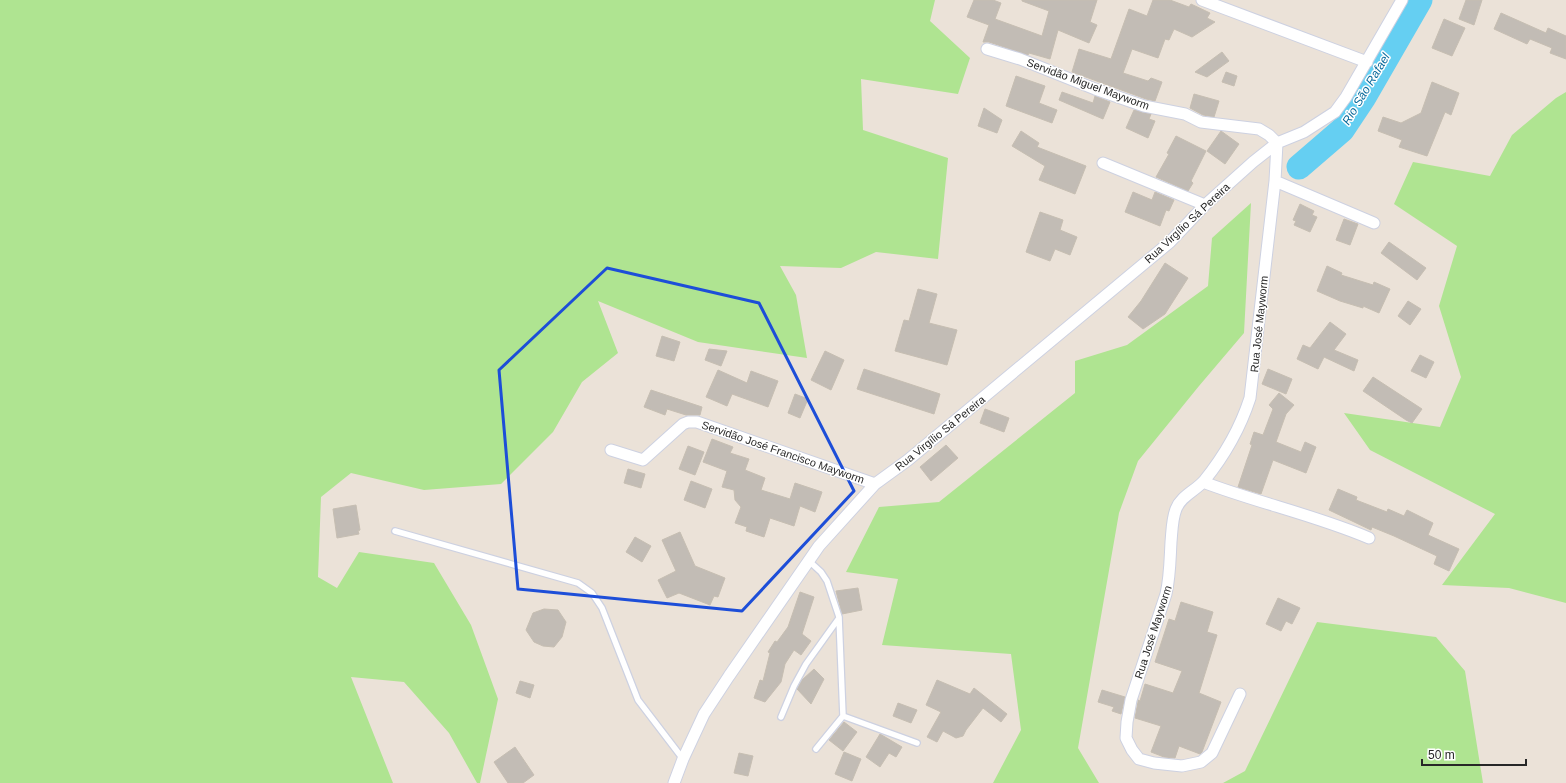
<svg xmlns="http://www.w3.org/2000/svg" width="1566" height="783" font-family="Arial,sans-serif">
<style>
.green{fill:#afe491}
.lines{fill:none;stroke-linecap:round;stroke-linejoin:round}
.river{stroke:#65cff2;stroke-width:25}
.building{fill:#c2bcb5;stroke:#c6beb2}
.service-casing{stroke:#cdd1e1;stroke-width:8}
.minor-casing{stroke:#cdd1e1;stroke-width:13}
.service{stroke:#fff;stroke-width:5.5}
.minor{stroke:#fff;stroke-width:11}
.marked{fill:none;stroke:#1d4ed8;stroke-width:3;stroke-linejoin:round}
.labels{text-anchor:middle;dominant-baseline:central;stroke-width:3;stroke-linejoin:round;paint-order:stroke}
.street-label{font-size:11px;fill:#272727;stroke:#fff}
.water-label{font-size:12px;font-style:italic;fill:#086a9b;stroke:#fff}
</style>
<rect width="100%" height="100%" fill="#ebe2d8"/>
<!-- green -->
<path class="green" d="M0,0h935l-5,21 40,37 -12,36 -97,-15 2,51 85,28 -10,101 -62,-7 -35,16 -61,-2 16,29 11,63 -109,-16 -100,-41 20,52 -36,29 -29,50 -52,52 -77,6 -73,-17 -30,24 -3,80 19,11 22,-36 75,11 37,62 27,74 -18,84h-3l-28,-50 -45,-51 -53,-5 42,106h-393z
M1566,92v511l-57,-15 -67,-3 53,-71 -125,-64 -26,-37 96,14 21,-50 -22,-71 18,-60 -63,-42 19,-42 77,14 22,-41 44,-37z
M1251,203l-7,130 -45,53 -61,75 -19,52 -41,235 21,35h-106l28,-53 -10,-76 -129,-9 16,-66 -52,-7 33,-65 60,-5 136,-109v-32l52,-16 81,-59 4,-48z
M1317,622l119,15 29,34 18,112h-260l22,-12z"/>
<g class="lines">
<!-- river -->
<path class="river" d="M1299,167l43,-37 22,-33 56,-97"/>
</g>
<!-- building -->
<path class="building" d="M974,0h19l8,3 -6,16 47,17 7,-25 -27,-10v-1h75l-7,22 7,3 -8,18 -31,-13 -8,29 -21,-6 -1,2 -39,-13h-6l6,-17 -22,-8z
M1153,0h17l19,7 2,-3 19,9 -3,5 8,4 -23,15 -18,-8 -5,11 -4,-1 -7,19 -26,-9 -9,24 25,8 3,-3 11,4 -7,19 -9,-2 -74,-27 7,-23 32,10 18,-50 18,7z
M1466,0h16l-8,25 -15,-6z
M1501,13l45,20 2,-5 18,8v23l-16,-6 2,-5 -22,-9 -3,5 -33,-15z
M1444,19l21,9 -13,28 -20,-8z
M1222,52l7,9 -22,16 -12,-5z
M1226,72l11,4 -3,10 -12,-4z
M1016,76l29,10 -6,17 18,7 -5,13 -46,-17z
M1432,82l27,11 -8,22 -6,-3 -18,44 -28,-9 3,-7 -24,-9 5,-14 18,6 20,-10z
M1062,92l31,11 2,-7 15,6 -7,17 -44,-19z
M1194,94l25,7 -5,16 -11,-2 -13,-7z
M984,108l18,12 -5,13 -19,-7z
M1134,110l17,4 -2,5 6,2 -7,17 -22,-10z
M1021,131l18,12 -2,4 49,19 -11,28 -36,-14 6,-14 -33,-20z
M1221,131l18,13 -14,20 -18,-13z
M1176,136l30,15 -15,30 2,2 -5,8 -32,-14 13,-23 -2,-1z
M1133,192l19,8 3,-8 19,8 -5,11 -3,-1 -6,16 -35,-14z
M1300,204l14,7 -2,4 5,2 -7,15 -16,-7 2,-4 -3,-1z
M1040,212l23,8 -3,10 17,7 -7,18 -15,-6 -5,12 -24,-9z
M1344,219l14,5 -8,21 -14,-5z
M1389,242l37,26 -9,12 -36,-27z
M1165,263l23,15 -23,36 -22,15 -15,-12 13,-16z
M1327,266l15,7 -1,2 32,10 1,-3 16,7 -11,24 -16,-7v2l-23,-7 -23,-10z
M918,289l19,5 -8,29 28,7 -10,35 -52,-14 9,-31 5,1z
M1408,301l13,8 -11,16 -12,-9z
M1330,322l16,12 -12,16 24,10 -4,11 -30,-14 -6,12 -21,-10 6,-14 7,3z
M662,336l18,6 -6,19 -18,-5z
M709,349l18,2 -6,15 -16,-6z
M825,351l19,9 -13,30 -20,-10z
M1420,355l14,7 -8,16 -15,-7z
M864,369l76,25 -6,20 -77,-25z
M1268,369l24,10 -6,15 -24,-10z
M718,370l29,13 4,-12 27,10 -10,26 -36,-13 -5,12 -21,-9z
M1373,377l49,32 -10,14 -6,-3 -43,-29z
M651,390l51,17 -2,8h-14l-19,-6 -2,6 -21,-8z
M1279,393l15,12 -8,9 -10,28 25,10 4,-10 11,5 -10,26 -33,-13 -12,34 -23,-7 14,-42 -2,-1 4,-12 9,3 10,-26 -4,-4z
M795,394l13,5 -8,19 -12,-5z
M985,409l24,9 -5,14 -24,-9z
M712,439l21,8 -3,6 19,6 -4,11 20,8 -4,12 29,9 5,-16 27,9 -7,20 -15,-6 -6,20 -24,-8 -6,19 -18,-6 1,-4 -12,-4 6,-16 -6,-7 -1,-10 -12,-3 5,-16 -24,-9z
M946,445l12,13 -27,23 -11,-14z
M688,446l16,6 -9,23 -16,-6z
M628,469l17,5 -4,14 -17,-5z
M691,481l21,8 -7,19 -21,-8z
M1338,489l19,8 -1,3 31,12 1,-3 16,7 3,-6 26,13 -5,12 31,14 -10,22 -15,-7 3,-8 -43,-20 -22,-9 -1,3 -42,-20z
M356,505l4,25 -2,1 1,3 -22,4 -4,-29z
M680,532l15,34 30,12 -7,19 -4,-1 -4,9 -31,-12 -12,5 -9,-18 18,-9 -14,-31z
M635,537l16,9 -9,16 -16,-10z
M858,588l4,22 -20,4 -6,-23z
M800,592l14,5 -12,37 9,7 -10,14 -7,-5 -9,14 -4,18 -16,20 -11,-4 6,-18 3,1 7,-28 -2,-1 7,-11 2,1 11,-15z
M1278,598l22,10 -8,16 -6,-3 -5,10 -15,-7z
M1181,602l32,10 -6,20 10,3 -18,58 22,9 -19,50 -2,2 -21,-8 -4,12 -11,-1 -13,-5 10,-26 -26,-8 3,-16v-2l2,1 5,-17 28,9 9,-22 -27,-9 14,-43 6,2z
M544,609l14,1 8,12 -4,15 -8,10 -11,-1 -9,-4 -8,-12 7,-17z
M814,669l10,10 -13,25 -14,-15 5,-9z
M937,680l33,14 4,-6 33,26 -6,8 -18,-14 -17,22 -3,6 -7,2 -13,-7 -6,11 -10,-5 14,-25 -15,-7z
M520,681l14,4 -4,13 -14,-5z
M1102,690l23,7 -4,17 -9,-3 2,-4 -16,-5z
M898,703l19,7 -6,13 -18,-7z
M844,722l13,10 -14,19 -14,-11z
M880,734l22,13 -6,10 -7,-4 -9,14 -14,-10z
M515,747l19,28 -11,8h-15l-14,-21z
M844,752l17,7 -9,22 -17,-7z
M739,753l14,3 -5,20 -14,-3z"/>
<g class="lines">
<!-- service casing -->
<g class="service-casing">
<path id="service" d="M395,531l183,52 14,10 10,15 36,92 45,59
M809,561l12,11 6,9 12,36 4,99 -27,33
M843,716l74,27
M781,717l13,-31 12,-22 33,-46"/>
</g>
<!-- minor casing -->
<g class="minor-casing">
<path id="minor" d="M1202,0l165,62
M987,49l33,10 75,30 49,17 41,8 16,8 58,7 10,6 8,8
M1103,163l102,42
M1275,181l99,42
M611,450l32,10 40,-36 5,-2h9l178,62
M1203,482c55,21 112,33 166,56
M1240,694l-28,59 -11,9 -19,4 -28,-3 -15,-4 -7,-9 -6,-12 1,-16 4,-22 35,-106c4,-17 4,-34 5,-52 1,-11 1,-23 5,-33 5,-13 19,-18 28,-28 21,-26 36,-52 46,-83l25,-217 2,-38
M674,783l9,-24 21,-45 25,-38 90,-130 56,-62 33,-24 262,-218 35,-37 48,-43 24,-19 27,-11 31,-20 11,-15 56,-97"/>
</g>
<!-- service -->
<use href="#service" class="service"/>
<!-- minor -->
<use href="#minor" class="minor"/>
</g>
<!-- marked area -->
<path class="marked" d="M607,268l152,35 95,188 -112,120 -224,-22 -19,-219z"/>
<g class="labels">
<!-- street labels -->
<g class="street-label">
<text transform="translate(1088 84) rotate(20)">Servidão Miguel Mayworm</text>
<text transform="translate(1187 223) rotate(-43)">Rua Virgílio Sá Pereira</text>
<text transform="translate(1259 324) rotate(-84)">Rua José Mayworm</text>
<text transform="translate(940 433) rotate(-39)">Rua Virgílio Sá Pereira</text>
<text transform="translate(783 452) rotate(19)">Servidão José Francisco Mayworm</text>
<text transform="translate(1153 632) rotate(-72)">Rua José Mayworm</text>
</g>
<!-- water labels -->
<g class="water-label">
<text transform="translate(1366 89) rotate(-59)">Rio São Rafael</text>
</g>
</g>
<!-- scale -->
<path d="M1422 759v6h104v-6" fill="none" stroke="#272727" stroke-width="2"/>
<text x="1428" y="759" font-size="12" fill="#272727" stroke="#ffffff" stroke-width="3" paint-order="stroke">50 m</text>
</svg>
